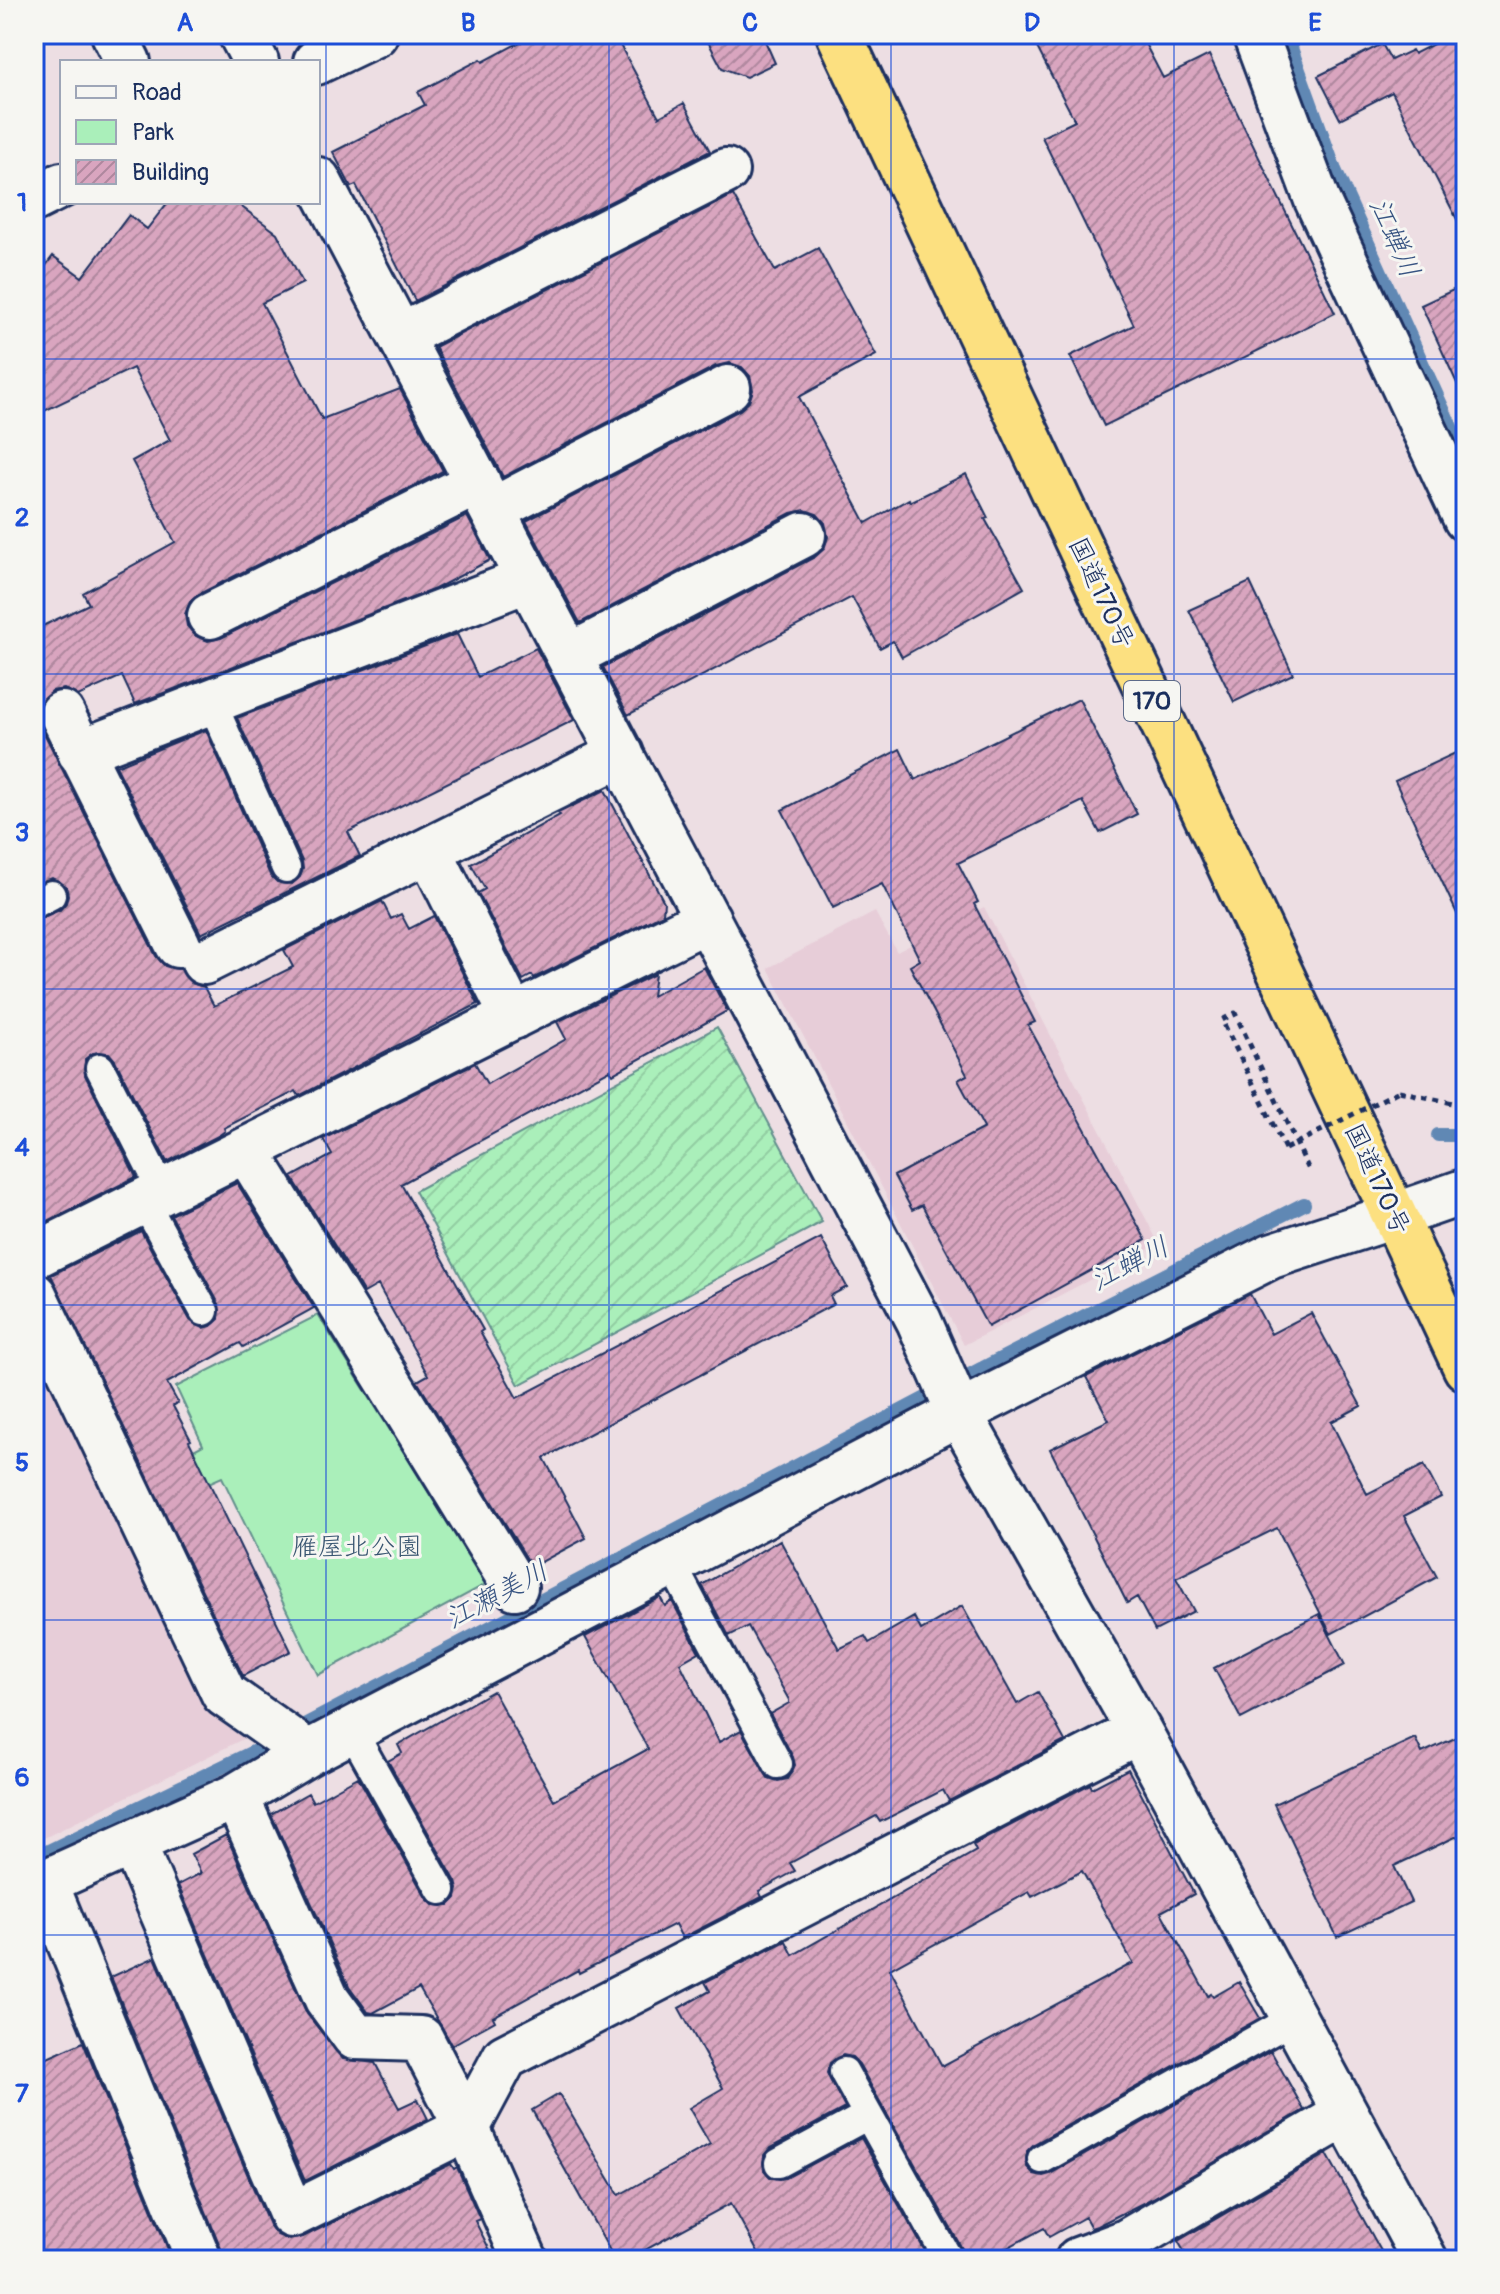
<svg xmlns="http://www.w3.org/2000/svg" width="1500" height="2294" font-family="Pangolin,'Klee One',sans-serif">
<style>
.built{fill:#e7cdd8}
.green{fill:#aaefba;stroke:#628f8c;stroke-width:2}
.garden{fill:url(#garden-furrows);stroke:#628f8c;stroke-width:2}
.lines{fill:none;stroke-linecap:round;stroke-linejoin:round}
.stream{stroke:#6188b4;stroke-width:14}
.building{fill:url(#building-hatch);stroke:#1b2f5e;stroke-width:2;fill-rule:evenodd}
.service-casing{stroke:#1b2f5e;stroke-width:34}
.minor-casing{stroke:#1b2f5e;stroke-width:50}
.tertiary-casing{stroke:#1b2f5e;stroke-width:50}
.trunk-casing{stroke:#1b2f5e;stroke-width:50}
.path{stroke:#1b2f5e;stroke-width:5;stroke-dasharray:6 6;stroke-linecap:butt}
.service{stroke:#f6f6f2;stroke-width:28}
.minor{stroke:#f6f6f2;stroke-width:44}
.tertiary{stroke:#f6f6f2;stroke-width:44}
.trunk{stroke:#fce080;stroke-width:44}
.path-bridge{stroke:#1b2f5e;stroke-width:5;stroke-dasharray:6 6;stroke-linecap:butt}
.grid{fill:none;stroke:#1d4ed8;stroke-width:2;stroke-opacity:0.55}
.labels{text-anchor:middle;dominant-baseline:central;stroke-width:6;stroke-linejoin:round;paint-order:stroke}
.shield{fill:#f6f6f2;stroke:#5d6b8a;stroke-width:2}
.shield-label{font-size:24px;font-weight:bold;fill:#1b2f5e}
.street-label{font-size:26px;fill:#1b2f5e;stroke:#f6f6f2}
.park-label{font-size:26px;fill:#385570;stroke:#f6f6f2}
.water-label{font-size:28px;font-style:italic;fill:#385482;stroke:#f6f6f2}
.neatline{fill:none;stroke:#1d4ed8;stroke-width:3}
.grid-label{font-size:26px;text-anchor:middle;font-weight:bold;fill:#1d4ed8}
</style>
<defs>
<pattern id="garden-furrows" width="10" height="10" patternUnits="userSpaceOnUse" patternTransform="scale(2)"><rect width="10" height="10" fill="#aaefba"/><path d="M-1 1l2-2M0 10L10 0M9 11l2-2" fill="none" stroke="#92cda2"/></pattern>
<pattern id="building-hatch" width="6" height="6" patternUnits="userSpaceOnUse" patternTransform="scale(2)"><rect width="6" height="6" fill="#d9a5bf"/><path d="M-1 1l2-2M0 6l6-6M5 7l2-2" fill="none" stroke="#af879e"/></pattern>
</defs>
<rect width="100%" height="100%" fill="#eddee3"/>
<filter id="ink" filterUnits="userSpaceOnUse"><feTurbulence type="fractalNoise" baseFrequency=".0125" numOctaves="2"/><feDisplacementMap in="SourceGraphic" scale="16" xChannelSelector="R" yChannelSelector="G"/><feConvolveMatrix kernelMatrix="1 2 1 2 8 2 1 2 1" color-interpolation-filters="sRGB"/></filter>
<g filter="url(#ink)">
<!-- built -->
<path class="built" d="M984,907l175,337 -195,101 -196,-377 107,-56 22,40z
M34,1343l170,362 45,31 -215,107z"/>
<!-- green -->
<path class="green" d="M318,1315l168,269 -168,91 -96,-198 -61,27 -15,-28 57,-31 -27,-58z"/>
<!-- garden -->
<path class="garden" d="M717,1027l105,195 -303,163 -104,-194z"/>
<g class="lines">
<!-- stream -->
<path class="stream" d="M1286,34l49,136 131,290
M1438,1135h28
M34,1858l221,-107 724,-381 325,-166"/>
</g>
<!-- building -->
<path class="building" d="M535,34h79l45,83 25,-14 26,48 -295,150 -59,-116 -5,2 -18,-35 92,-47 -7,-13 63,-33 2,3z
M704,34h58l13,29 -29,14 -24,-9z
M1030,34h110l23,44 46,-23 126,258 -231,113 -34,-70 64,-31 -92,-188 33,-16z
M1453,34h13v203l-74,-145 -52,27 -22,-43 64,-32 9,16 21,-10 2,4z
M733,195l42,76 43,-23 58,107 -77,42 67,126 43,-24 1,3 56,-28 22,44 -3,1 39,69 -122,69 -9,-16 -13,7 -28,-51 -224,118 -25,-48 212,-110 9,-8 4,-12 -3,-14 -8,-9 -12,-4 -14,3 -211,110 -54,-102 214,-111 9,-8 4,-12 -3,-14 -8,-9 -12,-4 -14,3 -213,111 -68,-130z
M168,202h67l42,31 26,50 -41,20 60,116 78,-30 43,82 -244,123 -9,8 -5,12 2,12 9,10 12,5 13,-3 246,-122 23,44 -55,29 -300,115 -13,-28 -44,20 -14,-7 -12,2 -11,10 -4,12 3,12 116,231 9,10 16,3 10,14 13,4 10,19 79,-39 -9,-17 98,-49 9,18 10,-5 8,15 25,-13 44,88 -179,92 -3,-5 -72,37 1,3 -7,5 -51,26 -52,-102 -6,-7h-16l-8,6v16l51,102 -102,51v-307l26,-11 6,-7 2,-8 -2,-9 -14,-8 -18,7v-255l55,-26 -6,-11 92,-51 -43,-81 38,-21 -37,-72 -99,48v-135l19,-25 29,21 47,-62 18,14z
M1466,284v119l-45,-98z
M1250,582l43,92 -59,28 -45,-92z
M457,634l21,43 58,-29 38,72 -226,112 12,24 -159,78 -85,-168 90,-36 64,145 7,7 15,2 8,-7 3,-8 -1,-8 -65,-143z
M1079,699l58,115 -37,19 -17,-32 -125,62 20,39 -4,2 61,118 -7,3 118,215 -158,87 -66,-122 -10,5 -18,-34 90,-48 -26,-48 9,-5 -57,-109 10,-6 -38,-76 -49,24 -51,-98 118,-61 15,31z
M1466,748v185l-71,-152z
M605,790l59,112 -1,12 -129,64 -2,-3 -9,5 -45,-87 7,-4 -14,-25 89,-49 -2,-2z
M704,967l23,44 -114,63 -3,-4 -209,114 82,146 -3,2 37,66 304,-160 26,49 -17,9 4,8 -290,154 42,80 -54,29 -115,-186 11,-6 -50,-90 -14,8 -72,-116 40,-22 -9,-16 152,-76 12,21 79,-45 -9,-17 98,-48 -3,22z
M237,1183l77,125 -71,39 -3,-4 -73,40 11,20 -5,3 18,34 -2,1 102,210 -48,25 -192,-401 90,-44 49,89 13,8 8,-2 8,-7v-15l-48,-89z
M1250,1294l21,40 40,-21 50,93 -30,16 36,72 57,-29 17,32 -37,19 33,61 -106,57 -54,-106 -101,50 18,33 -39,20 -18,-34 -10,6 -77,-154 59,-29 -23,-43z
M780,1540l59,109 26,-13 4,7 45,-26 7,13 41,-24 55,98 21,-12 27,49 -116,60 -6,-11 -63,32 -4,-6 -86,47 5,8 -36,20 3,6 -80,41 -7,-14 -96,49 -1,-3 -85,47 2,4 -43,24 -33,-57 -46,25 -5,-1 -19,-26 -78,-172 37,-21 5,9 45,-25 68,121 7,7h16l7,-7 2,-9 -2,-7 -68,-121 14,-8 -4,-8 95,-54 61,109 94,-51 -63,-112 75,-40 5,9 7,-5 27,51 -19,11 39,79 22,-12 27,48 10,3 9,-2 8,-14 -2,-8 -23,-43 19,-11v-3l-41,-74 -19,10 -27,-51z
M1319,1614l26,51 -104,54 -27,-51z
M1466,1733v99l-72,34 17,36 -74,35 -63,-133 141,-66 7,15z
M1128,1769l66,125 -33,18 47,84 3,-2 2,3 26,-15 21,36 -226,126 -7,7v16l7,7 9,2 7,-2 221,-123 33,59 -151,88 -56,28 -6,2 -6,-11 -36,20 -5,-9 -59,32h-19l-2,-8 -105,-188 -7,-7 -9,-2 -13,8 -3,10 18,35 -75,40 -6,7v15l7,8h15l75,-40 69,122h-168l-31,-57 -104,57h-12l-83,-150 27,-16 60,101 91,-51 -21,-36 34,-20 -44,-80 31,-17 -5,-9 81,-41 7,14 183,-104 -3,-6 117,-61 2,4zM1082,1871l51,92 -191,103 -52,-97 139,-77 3,5z
M226,1835l81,179 36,45 32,4 24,45 19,-9 10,20 -123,62 -127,-296 23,-12 -10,-19z
M155,1957l114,268 8,10 12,5 14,-3 148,-73 3,5 3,-2 23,52 -5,2 20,39h-272l-1,-9 -111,-274z
M83,2042l89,217 -3,1h-135v-196z
M1327,2154l59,106h-197l-11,-19z"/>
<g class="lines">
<!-- service casing -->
<g class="service-casing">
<path id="service" d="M211,701l75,167
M34,904l17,-9
M100,1068l63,124
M144,1201l60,110
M671,1563l107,201
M352,1731l89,159
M844,2072l105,188
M1042,2159l253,-141
M779,2163l89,-48"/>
</g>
<!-- minor casing -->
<g class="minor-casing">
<path id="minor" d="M114,34l14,28
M241,34l15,28
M1255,34l62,166 149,319
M318,180l601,1141 40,92 180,318 286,529
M401,336l325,-165
M493,510l235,-122
M210,616l268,-134
M570,656l233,-121
M62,714l116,231
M80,752l449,-173
M429,850l84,167
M204,962l417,-208
M246,1150l269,437
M34,1256l674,-337
M34,1295l190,399 84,59
M133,1843l159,372 175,-87 -46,-89 -66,-2 -28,-38 -91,-203
M45,1882l154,378
M34,1887l202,-91 72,-43 651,-340 312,-157 123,-40
M525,2260l-58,-132 38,-71 634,-326
M1078,2260l48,-18 220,-128"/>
</g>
<!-- tertiary casing -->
<g class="tertiary-casing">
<path id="tertiary" d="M316,62l59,-28
M34,199l28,-14
M1394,1216l72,-25"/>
</g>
<!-- trunk casing -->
<g class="trunk-casing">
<path id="trunk" d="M839,34l627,1334"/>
</g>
<!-- path -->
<path class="path" d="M1399,1091l58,13 9,-4
M1285,1149l-63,-129 13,-7 75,159"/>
<!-- service -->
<use href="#service" class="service"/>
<!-- minor -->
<use href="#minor" class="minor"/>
<!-- tertiary -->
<use href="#tertiary" class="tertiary"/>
<!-- trunk -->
<use href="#trunk" class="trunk"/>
<!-- path-bridge -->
<path class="path-bridge" d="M1285,1149l114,-58"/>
</g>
</g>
<!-- grid -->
<path class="grid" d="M326,34v2226M609,34v2226M891,34v2226M1174,34v2226M34,359h1432M34,674h1432M34,989h1432M34,1305h1432M34,1620h1432M34,1935h1432"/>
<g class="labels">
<!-- shield labels -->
<rect class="shield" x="1124" y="681" width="56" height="40" rx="6"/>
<g class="shield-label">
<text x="1152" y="701">170</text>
</g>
<!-- street labels -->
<g class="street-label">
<text transform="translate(1101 593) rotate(65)">国道170号</text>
<text transform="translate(1377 1179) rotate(65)">国道170号</text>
</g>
<!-- park labels -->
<g class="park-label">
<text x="357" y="1547">雁屋北公園</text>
</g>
<!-- water labels -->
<g class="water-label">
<text transform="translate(1394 238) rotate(66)">江蝉川</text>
<text transform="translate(1130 1264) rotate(-27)">江蝉川</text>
<text transform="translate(497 1595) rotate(-28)">江瀬美川</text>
</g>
</g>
<!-- margin -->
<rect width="1500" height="2294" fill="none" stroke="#f6f6f2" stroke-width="88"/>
<!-- legend -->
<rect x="60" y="60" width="260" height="144" fill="#f6f6f2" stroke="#9ea6b7" stroke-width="2"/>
<rect x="76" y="86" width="40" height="12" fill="#f6f6f2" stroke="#9ea6b7" stroke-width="2"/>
<text x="132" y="100" font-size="24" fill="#1b2f5e">Road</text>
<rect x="76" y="120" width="40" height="24" fill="#aaefba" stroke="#9ea6b7" stroke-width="2"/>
<text x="132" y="140" font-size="24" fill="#1b2f5e">Park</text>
<rect x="76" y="160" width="40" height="24" fill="url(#building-hatch)" stroke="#9ea6b7" stroke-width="2"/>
<text x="132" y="180" font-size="24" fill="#1b2f5e">Building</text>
<rect x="44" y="44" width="1412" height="2206" class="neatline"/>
<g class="grid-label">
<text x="185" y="31">A</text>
<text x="468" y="31">B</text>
<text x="750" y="31">C</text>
<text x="1032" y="31">D</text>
<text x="1315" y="31">E</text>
<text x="22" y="211">1</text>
<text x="22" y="526">2</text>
<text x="22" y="841">3</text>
<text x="22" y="1156">4</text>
<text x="22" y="1471">5</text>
<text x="22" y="1786">6</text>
<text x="22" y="2102">7</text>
</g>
</svg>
